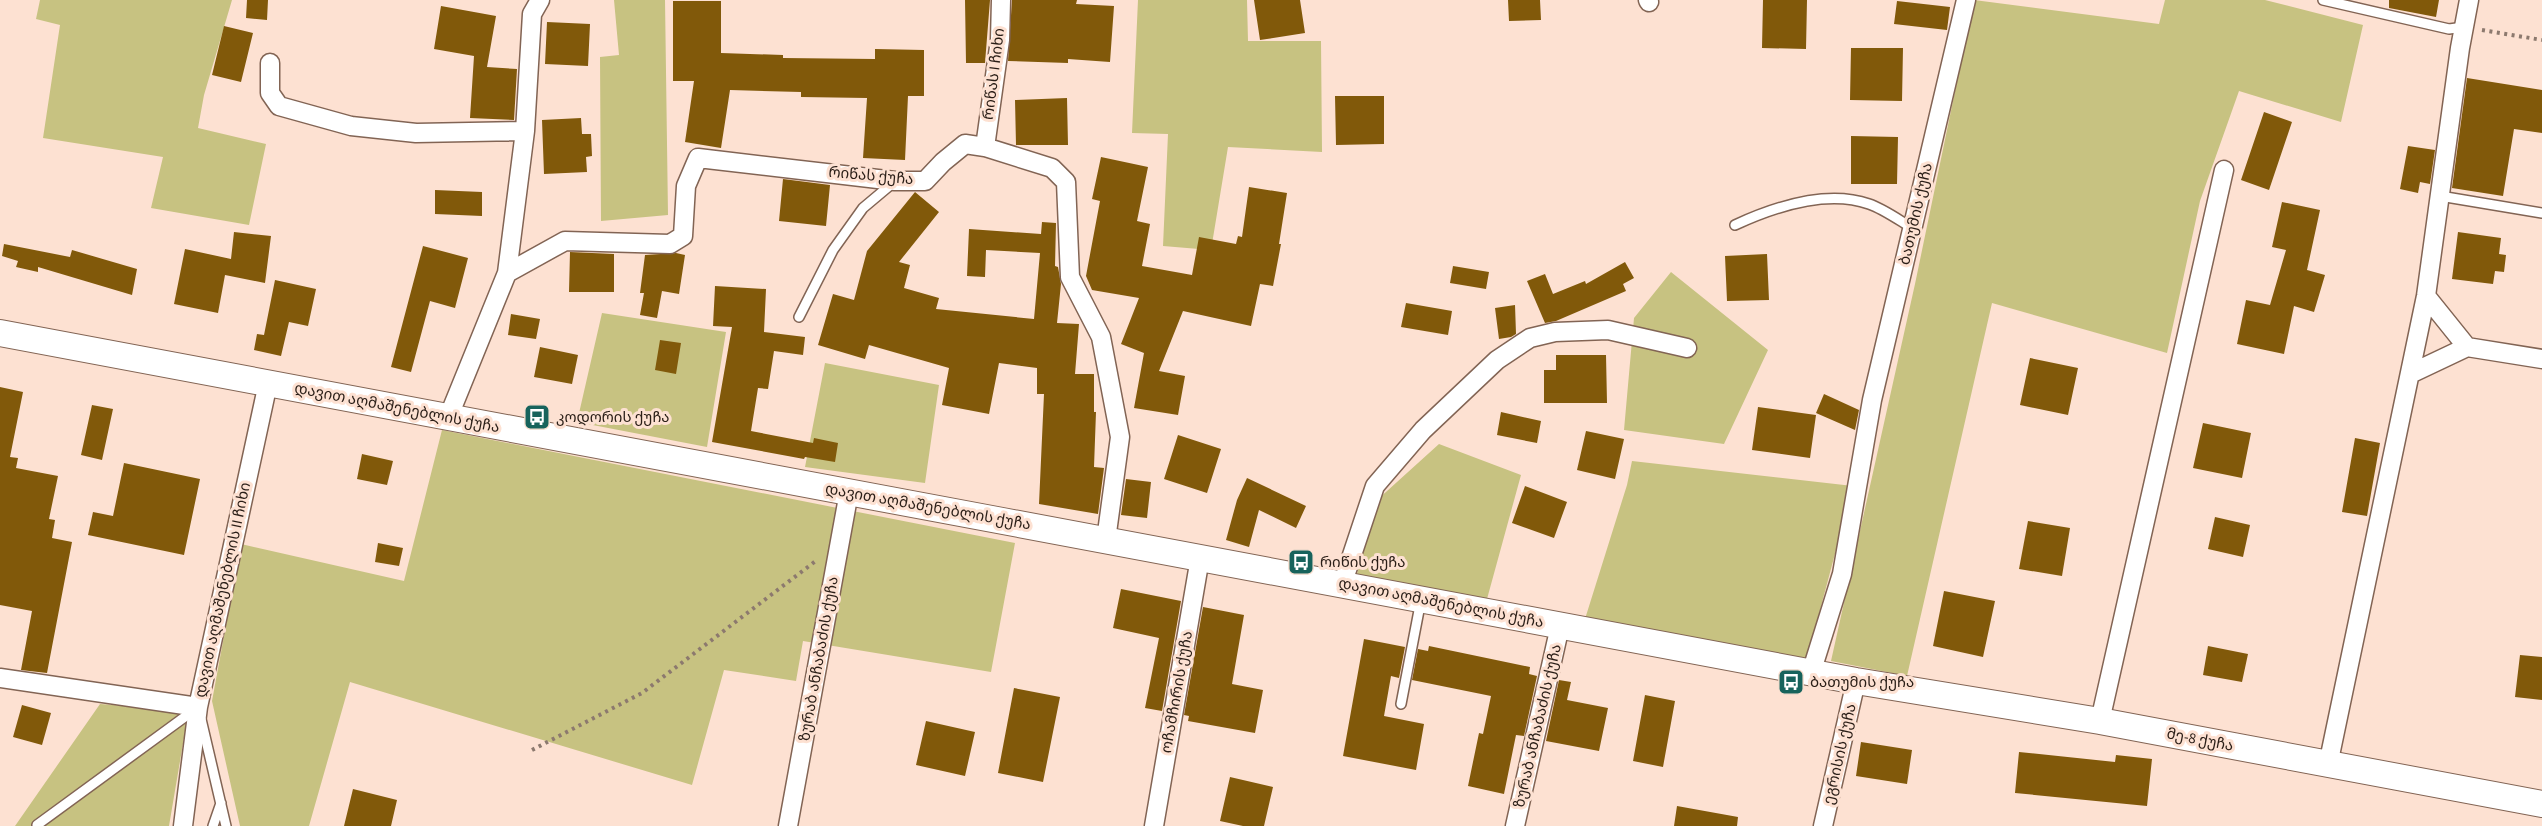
<svg xmlns="http://www.w3.org/2000/svg" width="2542" height="826" font-family="'Source Sans 3','Noto Sans Georgian',sans-serif">
<style>
.green{fill:#c7c281}
.building{fill:#81590a}
.lines{fill:none;stroke-linecap:round;stroke-linejoin:round}
.lane-casing{stroke:#826454;stroke-width:12}
.street-casing{stroke:#826454;stroke-width:21}
.secondary-casing{stroke:#826454;stroke-width:28}
.path{stroke:#8c796e;stroke-width:4;stroke-dasharray:3 4.5;stroke-linecap:butt}
.lane{stroke:#fff;stroke-width:9}
.street{stroke:#fff;stroke-width:18}
.secondary{stroke:#fff;stroke-width:26}
.labels{text-anchor:middle;dominant-baseline:central;stroke-width:6;stroke-linejoin:round;paint-order:stroke}
.street-label{font-size:15px;fill:#2a1e17;stroke:#fde1d2}
.poi-label{font-size:15px;fill:#2a1e17;stroke:#fde1d2;text-anchor:start}
</style>
<rect width="100%" height="100%" fill="#fde1d2"/>
<!-- green -->
<path class="green" d="M40,0h192l-28,95 -6,33 68,16 -17,81 -98,-17 12,-51 -120,-19 17,-113 -24,-6z
M614,0h51l3,215 -67,6 -1,-164 19,-2z
M1138,0h109l1,41h73l1,111 -94,-5 -17,103 -48,-4 5,-112 -36,-1z
M1974,0l185,24 6,-24h100l98,25 -22,97 -102,-31 -39,110 -33,152 -175,-50 -85,373 -76,-15 84,-377z
M1671,272l97,78 -44,94 -100,-14 10,-112z
M602,313l124,19 -19,115 -130,-25z
M825,363l114,22 -14,98 -120,-16z
M442,430l573,113 -24,129 -188,-31 -7,40 -72,-11 -32,115 -342,-103 -41,144h-69l-28,-125 29,-157 163,37z
M1439,444l82,31 -34,124 -130,-25 19,-73z
M1632,461l221,25 -46,173 -222,-40 42,-134z
M100,704l77,6 10,10 -18,106h-154z"/>
<!-- building -->
<path class="building" d="M247,0h21l-1,20 -21,-2z
M965,0h25l-5,63h-19z
M1012,0h65l-1,4 38,2 -4,56 -42,-3v4l-60,-2z
M1254,0h46l5,33 -45,7z
M1508,0h32l1,20 -32,1z
M1763,0h44l-1,49 -44,-1z
M2389,0h50l-3,17 -47,-9z
M673,1h48v52l62,2v3l92,1v-10l49,1v46h-16l-3,64 -42,-2 4,-60 -66,-1v-5l-71,-2 -9,58 -36,-6 9,-61h-21z
M1897,1l53,6 -3,23 -53,-6z
M441,6l55,10 -9,51 30,2 -3,51 -44,-2 4,-62 -40,-7z
M547,22l43,2 -2,42 -43,-2z
M224,26l29,7 -12,49 -29,-7z
M1851,48h52l-1,53 -52,-1z
M2467,78l75,12v43l-28,-4 -11,67 -51,-8z
M1335,96h49v48l-48,1z
M1067,98l1,47h-52l-1,-45z
M2264,112l28,10 -23,68 -28,-10z
M581,118l1,16h9l1,22 -6,1 1,15 -43,2 -2,-54z
M1851,136l47,1 -1,47h-46z
M2408,146l27,4 -5,34 -10,-2 -2,11 -18,-4z
M1101,157l47,10 -11,54 13,3 -8,42 50,9 7,-38 37,7 2,-8 4,1 7,-50 38,6 -8,51h2l-8,42 -13,-2 -9,42 -68,-15 -24,60 26,5 -7,39 -44,-7 10,-55 -23,-9 18,-46 -47,-8 -6,-14 14,-75 -8,-2z
M783,179l47,6 -4,41 -47,-5z
M435,190l47,2v24l-47,-2z
M915,192l24,20 -40,50 11,3 -6,23 35,10 -3,11 98,10 6,-66 -54,-3 -1,27 -18,-1 2,-47 72,5 1,-12 14,1 -1,43 3,1 3,17 -4,39 22,1 -4,50h19v38h2l-2,55 10,1 -6,46 -59,-10 5,-110h-7v-26l-38,-5 -10,51 -47,-9 7,-37 -80,-23 -4,14 -47,-14 15,-51 21,6 13,-49z
M2282,202l38,8 -13,60 18,5 -11,37 -20,-6 -10,48 -47,-10 9,-44 24,5 16,-55 -14,-3z
M234,232l37,4 -6,47 -40,-8 -7,38 -44,-9 11,-55 46,10z
M2458,232l43,6 -2,16 7,1 -2,17 -9,-1 -2,13 -41,-5z
M4,244l66,13 2,-7 65,19 -5,26 -94,-28v5l-22,-5 2,-6 -16,-5z
M423,246l45,12 -13,50 -25,-7 -19,71 -20,-5z
M570,252l44,2v38h-45z
M676,253l9,2 -6,39 -17,-3 -5,27 -17,-3 4,-22h-4l5,-38z
M1767,254l2,46 -42,1 -2,-45z
M1625,262l9,16 -11,6 3,7 -70,30 -11,2 -18,-42 18,-7 8,20 32,-13 1,3z
M1453,266l36,6 -3,17 -36,-6z
M275,280l41,9 -8,37 -19,-4 -8,34 -27,-6 3,-16 7,1z
M715,286l51,3 -2,43 41,5 -2,18 -29,-4 -6,38 -10,-1 -7,43 62,12 1,-5 24,5 -3,19 -30,-5 -1,2 -92,-17 20,-115 -19,-1z
M1406,303l46,8 -4,24 -47,-8z
M1515,305l1,29 -5,3 -12,2 -4,-31z
M511,314l29,5 -4,20 -28,-4z
M660,340l21,3 -5,31 -21,-4z
M540,347l38,8 -6,29 -38,-7z
M1556,355h50l1,48h-63v-33h12z
M2030,358l48,10 -10,47 -48,-10z
M0,387l23,5 -13,65 8,1 -2,10 42,8 -9,43 6,1 -3,18 20,4 -25,131 -26,-3 11,-59 -32,-6z
M1824,394l35,16 -4,20 -39,-17z
M92,405l21,4 -11,51 -21,-5z
M1758,407l58,8 -6,43 -58,-8z
M1501,412l40,9 -4,22 -40,-8z
M2203,423l48,10 -9,45 -49,-10z
M1586,431l38,8 -9,40 -38,-9z
M1178,435l43,14 -14,44 -43,-14z
M2355,438l25,5 -13,73 -25,-4z
M362,454l31,7 -6,24 -30,-6z
M124,463l76,16 -16,76 -96,-20 5,-23 20,4z
M1247,478l59,28 -10,22 -37,-18 -10,37 -23,-7 11,-40z
M1126,479l25,3 -4,36 -26,-3z
M1525,486l42,16 -13,36 -42,-15z
M2215,517l35,8 -7,32 -35,-8z
M2028,521l42,7 -8,48 -43,-7z
M378,543l25,5 -4,18 -24,-4z
M1121,589l60,12 -19,110 -17,-3 14,-70 -46,-10z
M1944,591l51,10 -12,56 -50,-11z
M1203,607l41,8 -12,69 31,6 -8,43 -67,-12 1,-5 -5,-1z
M1364,639l41,8 -6,31 -8,-2 -7,40 40,8 -8,46 -73,-14z
M1429,646l101,21 -1,7 8,2 -13,60 -8,-1 -12,59 -36,-8 11,-53 4,1 8,-38 -79,-16 6,-31 10,2z
M2208,646l40,8 -6,28 -39,-7z
M2520,655l22,2v43l-27,-3z
M1559,680l12,2 -4,18 41,8 -9,43 -53,-10z
M1014,688l46,9 -17,85 -45,-9z
M1645,695l30,6 -12,66 -30,-6z
M22,705l29,8 -9,32 -29,-8z
M926,721l49,11 -10,44 -49,-11z
M1861,742l51,8 -5,34 -51,-8z
M2019,752l96,10 1,-7 36,4 -5,47 -132,-13z
M1230,777l43,10 -9,39h-21l-23,-5z
M353,789l44,11 -6,26h-47z
M1677,806l61,11 -1,9h-63z"/>
<g class="lines">
<!-- lane casing -->
<g class="lane-casing">
<path id="lane" d="M2323,0l126,29 15,-2
M2440,196l102,17
M1735,225c39,-18 91,-36 134,-21 15,5 31,17 45,25
M799,317l34,-67 30,-42 31,-26
M1401,704l20,-104
M201,719l25,107
M37,825l160,-117
M213,826l8,-23"/>
</g>
<!-- street casing -->
<g class="street-casing">
<path id="street" d="M1648,0l1,2
M270,63v30l9,13 72,20 65,7 109,-2
M985,147l15,-107 1,-40
M507,273l58,-32 105,3 13,-8 3,-50 12,-28 197,23h30l18,-19 22,-18 20,3 67,21 14,14 4,95 31,60 19,100 -14,103
M2426,296l41,51
M2410,374l57,-27 75,12
M448,418l59,-145 18,-142 7,-117 8,-14
M1342,585l33,-99 48,-56 74,-70 33,-22 25,-6 53,-2 79,18
M1811,673l31,-99 30,-174 94,-400
M0,678l198,29
M2100,721l124,-551
M2328,765l98,-469 34,-248 9,-48
M183,826l15,-119 70,-324
M788,826l61,-334
M1154,826l46,-268
M1515,826l45,-200
M1823,826l33,-145"/>
</g>
<!-- secondary casing -->
<g class="secondary-casing">
<path id="secondary" d="M0,333l1856,348 244,40 442,83"/>
</g>
<!-- path -->
<path class="path" d="M2482,30l60,10
M532,750l110,-57 175,-133"/>
<!-- lane -->
<use href="#lane" class="lane"/>
<!-- street -->
<use href="#street" class="street"/>
<!-- secondary -->
<use href="#secondary" class="secondary"/>
</g>
<!-- icons -->
<defs>
<g id="bus-square" transform="scale(1.35)"><rect x="-9" y="-9" width="18" height="18" rx="4" fill="#17635c" stroke="#fde1d2"/><path d="M-5-6H5V4H4V6H2V4H-2V6H-4V4H-5ZM-3.5-4V0h7V-4ZM-3.5 1.2v1.5H-2V1.2ZM2 1.2v1.5H3.5V1.2Z" fill="#fff"/></g>
</defs>
<g fill-rule="evenodd">
<use href="#bus-square" x="537" y="417"/>
<use href="#bus-square" x="1301" y="562"/>
<use href="#bus-square" x="1791" y="682"/>
</g>
<g class="labels">
<!-- street labels -->
<g class="street-label">
<text transform="translate(994 74) rotate(-83)">რიწას I ჩიხი</text>
<text transform="translate(871 176) rotate(5)">რიწას ქუჩა</text>
<text transform="translate(1916 214) rotate(-77)">ბათუმის ქუჩა</text>
<text transform="translate(397 408) rotate(11)">დავით აღმაშენებლის ქუჩა</text>
<text transform="translate(928 507) rotate(10)">დავით აღმაშენებლის ქუჩა</text>
<text transform="translate(223 590) rotate(-78)">დავით აღმაშენებლის II ჩიხი</text>
<text transform="translate(1441 603) rotate(11)">დავით აღმაშენებლის ქუჩა</text>
<text transform="translate(819 659) rotate(-80)">ზურაბ ანჩაბაძის ქუჩა</text>
<text transform="translate(1177 692) rotate(-80)">ოჩამჩირის ქუჩა</text>
<text transform="translate(1538 726) rotate(-77)">ზურაბ ანჩაბაძის ქუჩა</text>
<text transform="translate(2200 740) rotate(11)">მე-8 ქუჩა</text>
<text transform="translate(1840 754) rotate(-77)">ეგრისის ქუჩა</text>
</g>
<!-- poi labels -->
<g class="poi-label">
<text x="556" y="417">კოდორის ქუჩა</text>
<text x="1320" y="562">რიწის ქუჩა</text>
<text x="1810" y="682">ბათუმის ქუჩა</text>
</g>
</g>
</svg>
